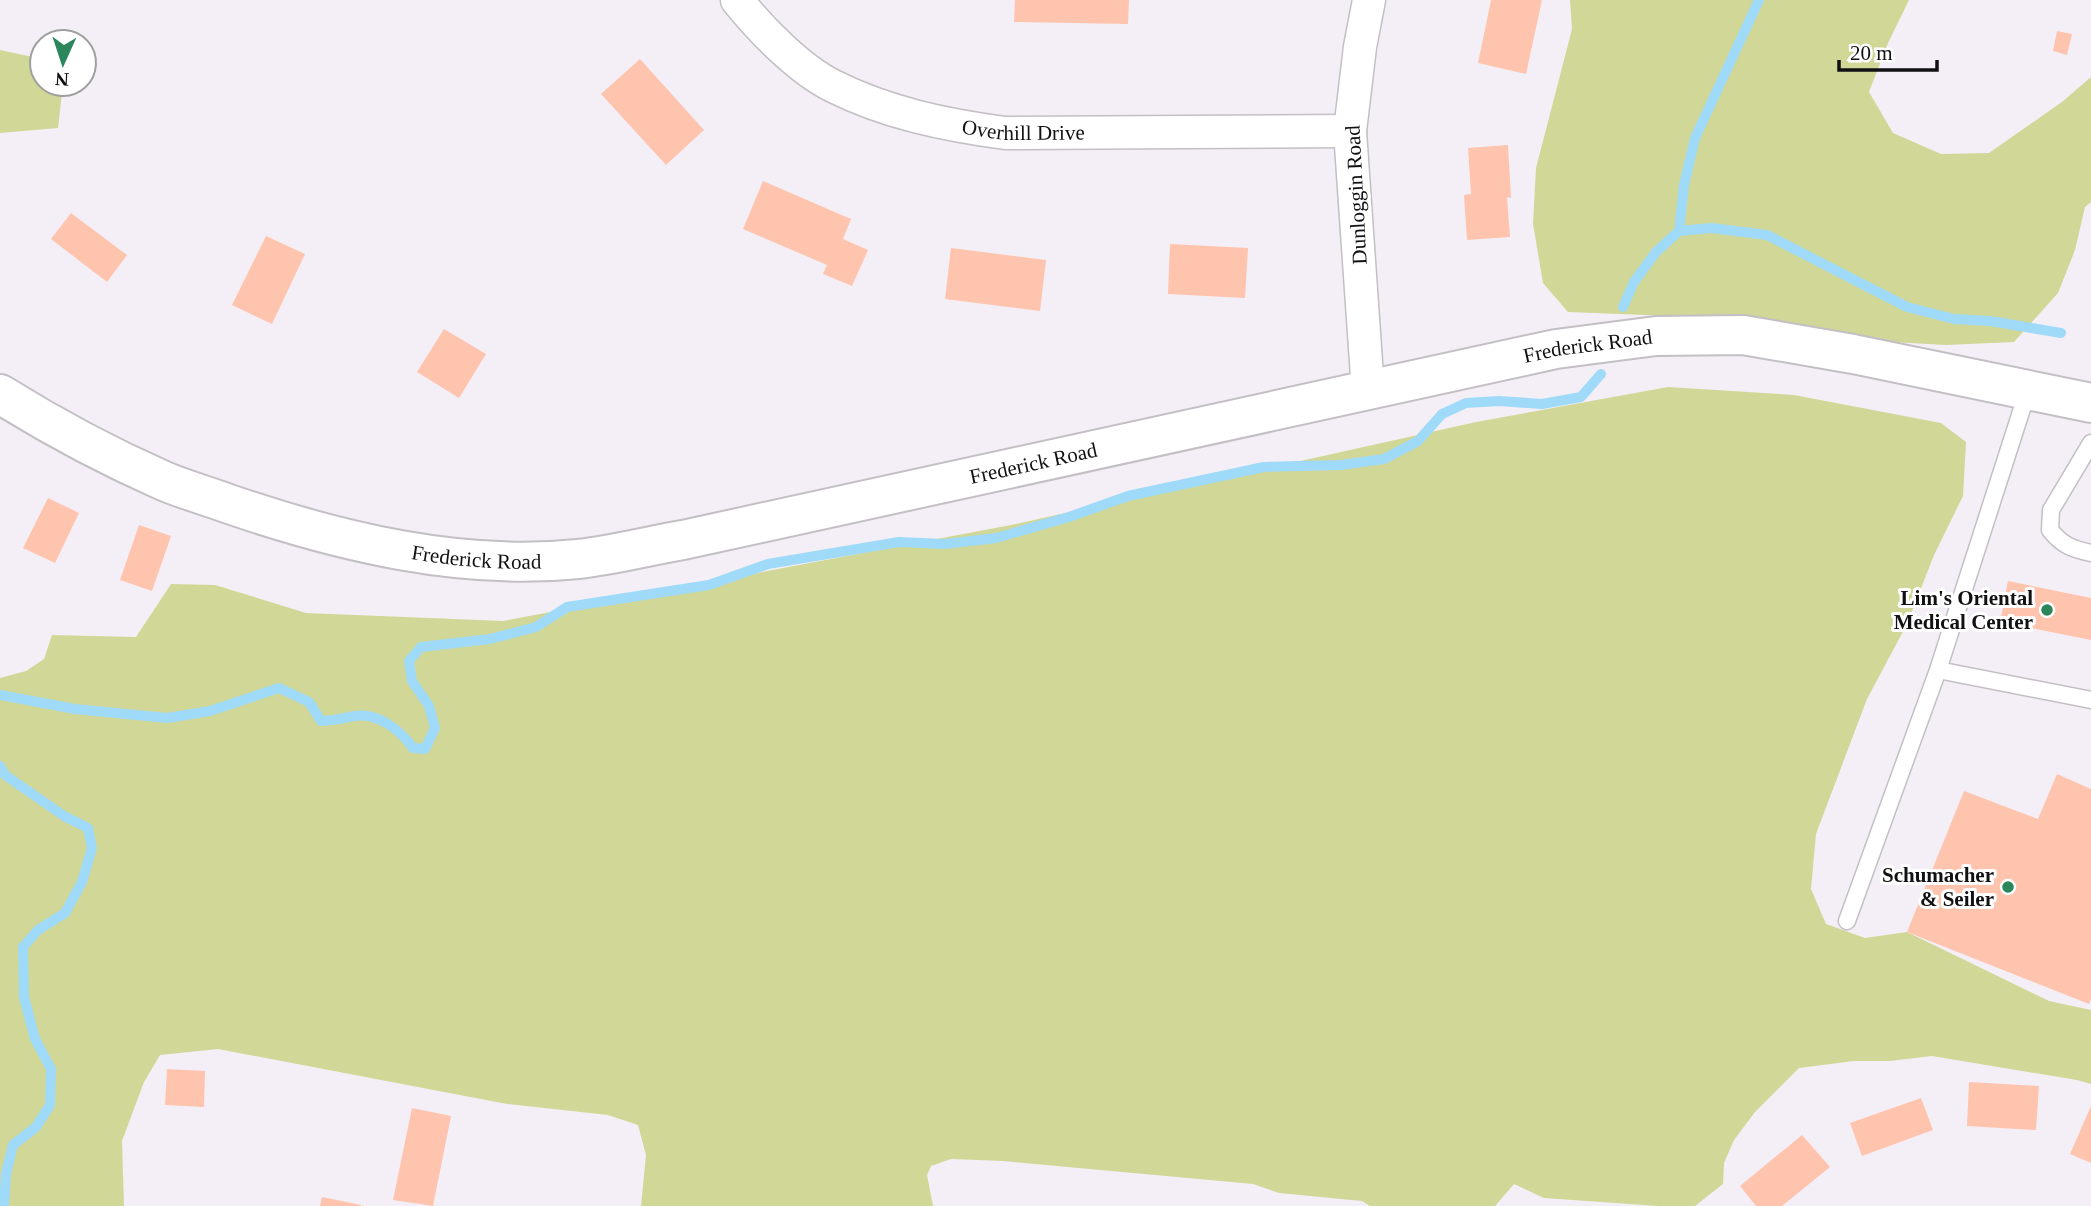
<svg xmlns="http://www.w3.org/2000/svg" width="2091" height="1206" font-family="'Times New Roman',serif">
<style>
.green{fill:#d1d797}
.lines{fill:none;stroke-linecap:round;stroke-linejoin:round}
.stream{stroke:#9fdaf8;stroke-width:10}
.building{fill:#fec4ae}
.service-casing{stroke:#c3bfc5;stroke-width:19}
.minor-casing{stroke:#c3bfc5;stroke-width:35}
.secondary-casing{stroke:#c3bfc5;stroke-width:42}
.service{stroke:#fff;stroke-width:16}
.minor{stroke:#fff;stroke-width:32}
.secondary{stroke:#fff;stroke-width:38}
.poi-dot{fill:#2c865b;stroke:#fff;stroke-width:2.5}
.labels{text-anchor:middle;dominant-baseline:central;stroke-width:6;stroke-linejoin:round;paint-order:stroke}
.street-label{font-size:21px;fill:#111012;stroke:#fff}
.poi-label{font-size:21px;font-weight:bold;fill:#111012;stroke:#fff;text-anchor:end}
</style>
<rect width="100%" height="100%" fill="#f4eff6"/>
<!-- green -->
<path class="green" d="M1570,0h339l-21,43 -19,49 24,41 48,21 48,-1 73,-51 29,-25v125l-6,5 -10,43 -17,43 -44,49 -68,3 -54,-3 -66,-12 -104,-12 -154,-6 -25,-29 -10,-59 3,-56 36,-139z
M0,50l42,9v25h21l-5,44 -58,5z
M1668,387l126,8 147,28 25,19 -3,54 -29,59 -27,69 -40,75 -51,135 -5,55 15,35 39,14 42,-6 142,69 42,9v74l-14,-4 -145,-24 -42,5h-36l-55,7 -44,44 -21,28 -10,23 -1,21 -28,22h-37l-114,-8 -30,-14 -19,22h-125l-8,-5 -83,-8 -26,-9 -250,-23 -52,-2 -20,7 -4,9 6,31h-292l5,-51 -8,-30 -30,-10 -101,-11 -289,-55 -58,6 -16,27 -22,59 2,65h-124v-528l26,-7 18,-12 8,-24 84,2 35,-53 44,1 91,28 197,8 508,-96 465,-103z"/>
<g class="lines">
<!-- stream -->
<path class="stream" d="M1679,231l5,-46 11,-47 64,-138
M1623,307l11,-25 22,-30 23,-21 32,-3 56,7 140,72 47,12 36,2 71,12
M0,695l75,14 92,9 43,-7 69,-23 30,14 12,19c13,0 22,-3 34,-5 23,-4 46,15 58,32l12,1 10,-21 -6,-22 -17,-25 -3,-20 12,-14 69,-8 46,-12 31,-20 142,-22 59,-21 131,-22 46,2 51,-6 73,-21 59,-21 136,-29 77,-2 43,-6 34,-18 24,-27 24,-11 33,-2 43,3 39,-7 20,-23
M0,766l5,9 59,41 24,12 4,20 -10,34 -17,31 -27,17 -15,17 1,50 11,42 16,30 -1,36 -14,22 -23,18 -7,29 -2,32"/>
</g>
<!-- building -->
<path class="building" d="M1015,0h114l-1,24 -114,-2z
M1491,0h51l-16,74 -48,-11z
M2057,31l15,3 -5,21 -14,-4z
M640,59l64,71 -38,35 -65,-71z
M1508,145l3,53 -4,-1 3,40 -43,3 -3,-45 7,-1 -3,-46z
M763,181l88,38 -8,20 25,11 -16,36 -29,-12 4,-9 -84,-36z
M71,213l56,42 -20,27 -56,-43z
M266,236l39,18 -33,70 -40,-19z
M1170,244l78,4 -3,50 -77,-4z
M951,248l95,12 -6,51 -95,-12z
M444,329l42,25 -27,44 -42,-26z
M48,498l31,15 -24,50 -32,-15z
M139,525l32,11 -19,55 -32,-11z
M2008,581l83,17v42l-91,-18z
M2057,774l34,15v210l-2,5 -182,-72 57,-141 74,28z
M167,1069l38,2 -1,36 -39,-2z
M1969,1082l70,4 -3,44 -69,-4z
M1921,1098l12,32 -71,26 -12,-33z
M2091,1106v57l-21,-9z
M412,1108l39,8 -18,90 -40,-6z
M1802,1135l28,32 -48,39h-26l-16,-20z
M322,1197l39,8v1h-41z"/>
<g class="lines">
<!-- service casing -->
<g class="service-casing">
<path id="service" d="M2091,443l-40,67 -1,20c12,15 22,19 41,23
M1938,670l153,30
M1847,921l91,-251 90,-280"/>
</g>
<!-- minor casing -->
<g class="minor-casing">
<g id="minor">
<path id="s1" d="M737,0c24,30 62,69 96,86 54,27 112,39 172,47l345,-2"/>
<path d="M1368,391l-18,-260 10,-84 9,-47"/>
</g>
</g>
<!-- secondary casing -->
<g class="secondary-casing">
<g id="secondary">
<path id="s2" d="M0,394c53,33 107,62 164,87 21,9 44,15 65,23 111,38 232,67 349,55 35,-4 70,-13 105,-19l873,-191 100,-13 87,-1 110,19 238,49"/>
</g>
</g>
<!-- service -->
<use href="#service" class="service"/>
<!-- minor -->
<use href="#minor" class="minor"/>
<!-- secondary -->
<use href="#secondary" class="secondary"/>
</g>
<!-- markers -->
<g class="poi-dot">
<circle cx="2047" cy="610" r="7"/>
<circle cx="2008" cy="887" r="7"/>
</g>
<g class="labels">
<!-- street labels -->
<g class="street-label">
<text stroke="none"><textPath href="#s1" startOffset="327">Overhill Drive</textPath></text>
<text transform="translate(1356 195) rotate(-93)">Dunloggin Road</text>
<text stroke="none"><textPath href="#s2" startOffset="1643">Frederick Road</textPath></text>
<text stroke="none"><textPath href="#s2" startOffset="1076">Frederick Road</textPath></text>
<text stroke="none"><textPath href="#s2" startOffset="509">Frederick Road</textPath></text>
</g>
<!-- poi labels -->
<g class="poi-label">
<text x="2033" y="598">Lim's Oriental<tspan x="2033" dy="24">Medical Center</tspan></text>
<text x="1994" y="875">Schumacher<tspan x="1994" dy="24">&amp; Seiler</tspan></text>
</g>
</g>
<!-- north arrow -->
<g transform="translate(63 63) rotate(183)"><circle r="33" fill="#ffffff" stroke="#a09fa0" stroke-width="2"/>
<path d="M0-5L12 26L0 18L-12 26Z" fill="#2c865b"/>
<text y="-10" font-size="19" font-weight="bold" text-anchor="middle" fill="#111012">N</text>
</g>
<!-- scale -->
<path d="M1839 60v10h98v-10" fill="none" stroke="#111012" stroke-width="3.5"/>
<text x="1850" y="60" font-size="21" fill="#111012" stroke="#ffffff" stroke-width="5" paint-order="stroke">20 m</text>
</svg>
